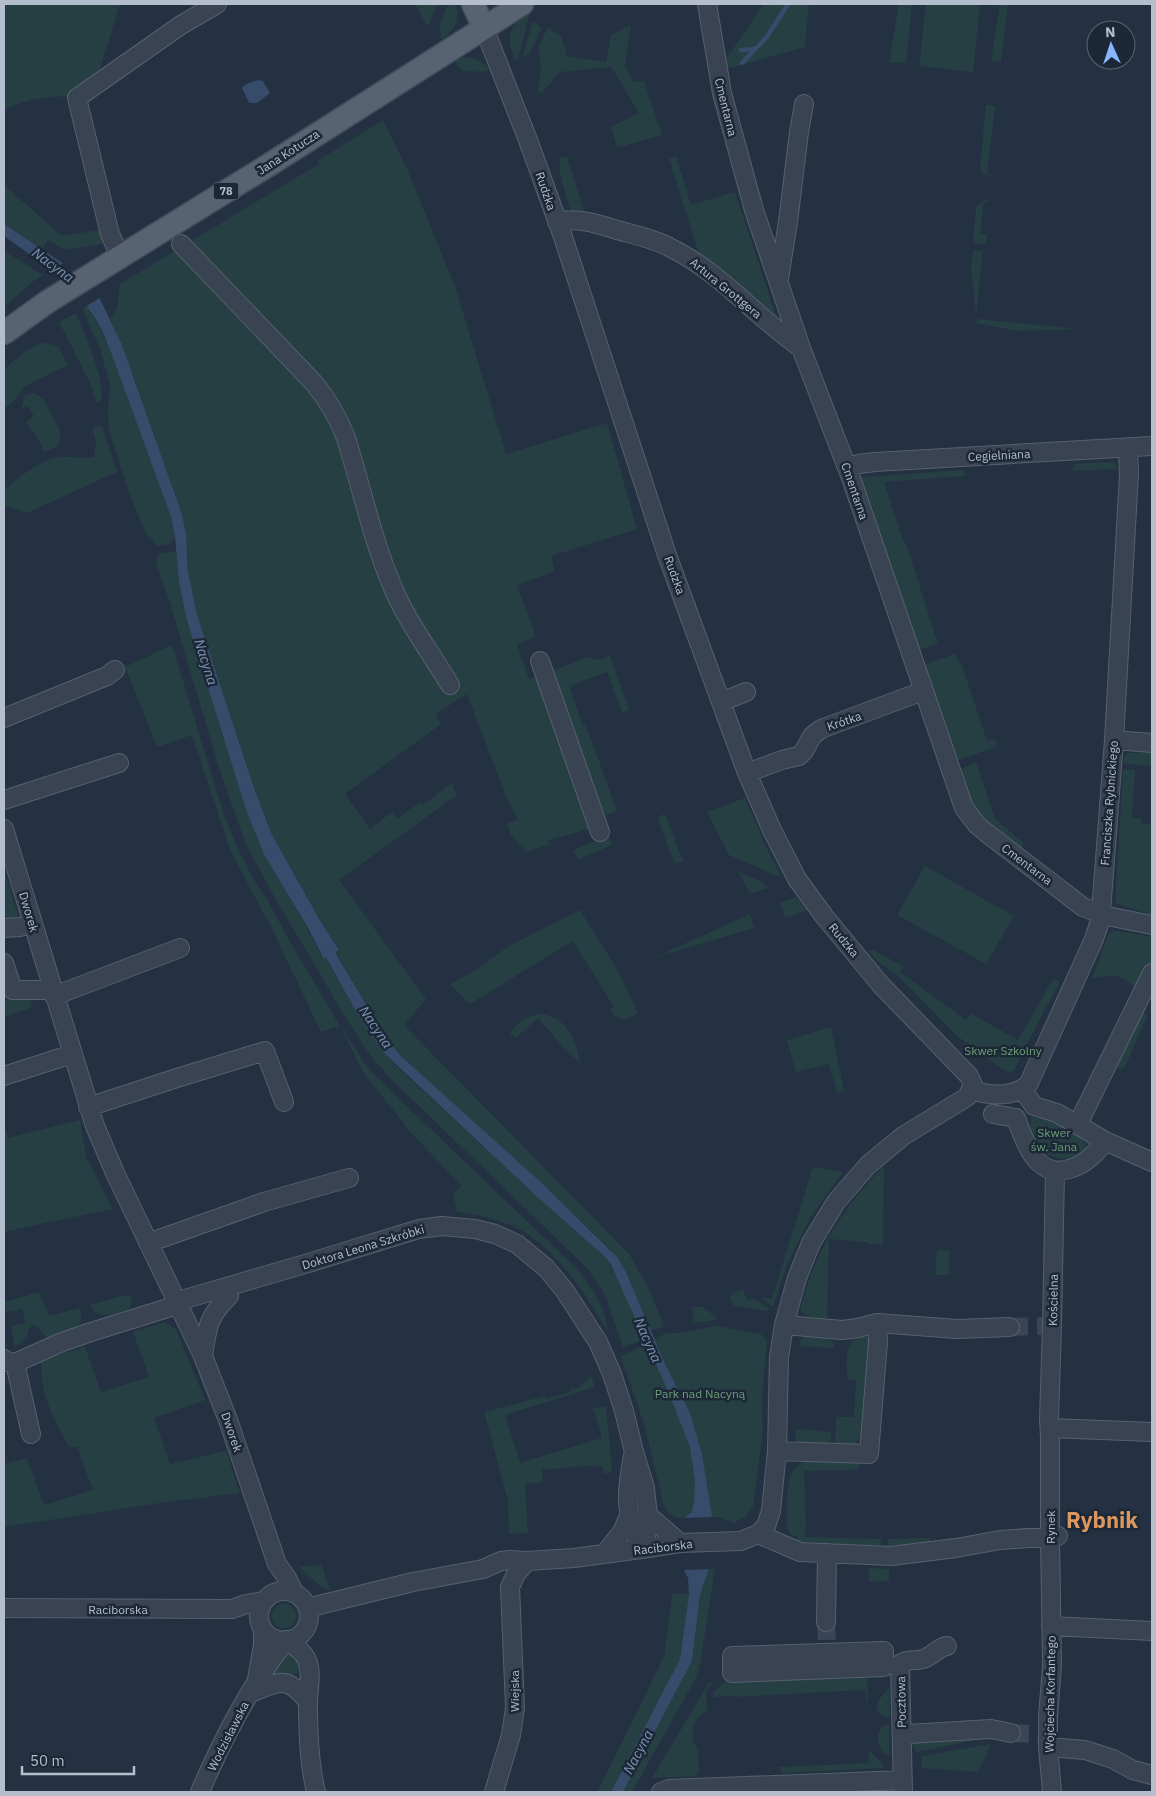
<svg xmlns="http://www.w3.org/2000/svg" width="1156" height="1796" font-family="'IBM Plex Sans',sans-serif">
<style>
.green{fill:#263f43}
.water{fill:#374b6a}
.pier{fill:#243142}
.lines{fill:none;stroke-linecap:round;stroke-linejoin:round}
.stream{stroke:#374b6a;stroke-width:4.5}
.minor-tunnel{stroke:#3a4657;stroke-width:18;stroke-dasharray:18 9;stroke-linecap:butt}
.minor-casing{stroke:#56616f;stroke-width:20}
.major-casing{stroke:#424c5b;stroke-width:25}
.minor{stroke:#394352;stroke-width:18}
.major{stroke:#576272;stroke-width:22}
.labels{text-anchor:middle;dominant-baseline:central;stroke-width:5;stroke-linejoin:round;paint-order:stroke}
.shield{fill:#1d2837;stroke:#87919f;stroke-width:1}
.shield-label{font-size:11px;font-weight:bold;fill:#b5becc}
.street-label{font-size:12px;fill:#b5becc;stroke:#1d2837}
.park-label{font-size:12px;fill:#6b9e77;stroke:#1d2837}
.water-label{font-size:14px;font-style:italic;fill:#7c93b5;stroke:#1d2837}
.town-label{font-size:22px;font-weight:bold;fill:#dc9761;stroke:#1d2837}
</style>
<rect width="100%" height="100%" fill="#243142"/>
<!-- green -->
<path class="green" d="M4,4h116l-20,65 -29,28c-22,-2 -47,3 -67,13z
M415,4h23l-9,20h-3z
M448,4h7c6,15 0,27 -13,35l-3,-12z
M764,4h45l-4,43 -82,23 1,-8z
M899,4h13l-6,59 -17,-1z
M926,4h54l-7,68 -54,-6z
M1000,4h8l-7,58 -10,-1z
M528,14l1,2 -11,43 -3,1c-9,-22 -8,-33 13,-46z
M533,21l8,6v3l-11,23 -7,4z
M631,25l-6,40 9,17 10,-1 18,54 -45,13 -6,-21 28,-14 -28,-46 -51,5 -19,22 -3,-4 3,-22 -3,-20 10,-21 14,11 5,18 39,6 5,-27z
M465,57c10,0 18,5 25,13l-10,2 -19,-2 -7,-10z
M986,105l9,1 -8,67 7,2 -2,1 -7,-1 -5,-6z
M383,120l24,49 48,117 51,168 101,-31 30,106 -86,27 4,15 -38,14 19,52 -19,7 12,35 8,-3 56,152 -45,12 2,4 -24,8 -15,-17 -4,-11 11,-5 -10,-17 -41,-108 -31,20 5,10 -96,70 25,35 22,-17 5,7 24,-18v5l31,-23 5,12 -118,85 87,119 -22,26 225,229 20,35 15,38 -13,3 -25,-58 -16,-23 -68,-66 -133,-119 -23,-27 -49,-83 -1,-2 3,-2 -19,-31 -48,-84 -18,-47 -57,-174 -9,-43v-17l-6,-40 -48,-136 -24,-60 7,-9 3,-25 199,-120v-4z
M676,156l15,49 44,-13 45,136 -80,-71 -31,-98z
M560,157h7l18,57h-14l-11,-41z
M4,185l58,51 37,-6 6,12 -7,3 -34,5 -16,-10 -7,10 -37,-26z
M987,200l3,2h-6l-4,32 7,1 -2,10 -12,-2 3,-36 6,-6z
M973,250l10,1 -7,64 -5,-50z
M4,251l39,24 -12,8 -27,24z
M87,306l11,18 12,26 61,167 4,19 -5,8 -12,2 -11,-10 -16,-38 -22,-67 -1,-21 2,-25 -11,-39 -9,-19 -7,-19z
M76,313c8,20 30,68 25,88l-4,2 -7,-20 -31,-61z
M977,319l101,10 -60,2 -41,-8z
M42,342l16,4 10,19 -43,21 -14,18 -7,4v-39l19,-16z
M35,393l8,6 16,29 2,6 -3,11 -9,6h-6l-2,-7 -15,-22 8,-6 -7,-10 -6,4 4,-15z
M102,426l15,46 -90,41 -23,-8 1,-16c15,-12 34,-29 54,-32 11,-1 23,2 35,0l2,-16 -4,-13z
M1110,462l5,2 3,5 -46,2 2,-7z
M964,470l1,6 -81,6 19,58 4,6 31,98 -21,6 -56,-168 2,-5z
M176,551l3,32 7,34 61,196 11,26 65,119 4,-1v3c20,36 40,73 67,104l140,130 72,64 18,34 20,47 -21,8 -18,-52 -16,-25 -199,-192 -20,-23 -26,-40 -73,-124 -26,-49 -26,-74 -49,-165 -14,-39 3,-10z
M172,645l52,170 16,38 15,29 13,19 22,41 50,84 30,45 207,198c14,17 29,40 31,63 -23,-39 -50,-82 -91,-104 -19,-9 -39,-13 -60,-16l-4,-18 9,-8 -51,-53 -48,-61 -23,-46 -19,6 -50,-105 -40,-75 -39,-117 -35,12 -32,-80c17,-7 30,-15 47,-22z
M955,654l3,7 3,1 26,79 8,-2 2,5 -4,4 -38,13 -33,-96z
M610,656l19,54 -7,2 -15,-40 -38,14 14,40 3,-1 31,86 -13,5 -54,-144 38,-15 10,3z
M1127,753h25v13l-28,-2v-8z
M976,762l19,57 29,24 -4,5 -40,-30 -8,-10 -13,-33 2,-6z
M1123,769l12,1 -3,48 9,1v5h11v91l-37,-12z
M745,798l22,51 15,29 -53,-23 -22,-43z
M665,814l18,47 -8,3 -18,-47z
M608,836l4,9 -34,14 -5,-9z
M925,866l89,50 -28,48 -89,-49z
M4,867l15,52 -12,3 -3,-9z
M738,871l24,11 2,3 7,2 -21,7z
M796,897l11,13 -22,8 -5,-15z
M580,910l39,62 19,42c-15,7 -18,10 -28,-5l4,-2 -41,-66 -103,63 -20,-20 21,-11 38,-27z
M750,914l4,14 -101,30z
M1113,930l39,7v57l-5,12c-8,-11 -17,-28 -31,-30 -8,-1 -17,1 -24,2l16,-43z
M874,950l30,17 -4,5 66,48 4,-7 48,27 35,-61 5,2 1,3 -10,19 -2,1 -33,67 -6,1 -6,-3 -46,-34 -59,-60 -20,-14 -8,-10z
M29,995l4,12 -29,10v-16z
M1141,1013h3l3,3 -22,51 -4,2 -8,-4z
M541,1014c26,3 35,26 39,49l-16,-15 -26,-30 -22,20 -6,-4c7,-13 17,-18 31,-20z
M831,1027l13,64 -7,2 -8,-29 -33,8 -9,-32z
M1032,1117c22,2 44,11 55,30 -23,27 -65,1 -55,-30z
M80,1120l6,37 26,52 -108,23v-107l4,13z
M884,1166l-1,78h-14l-3,-2 -37,-3 -2,79c-11,0 -18,1 -27,-7 13,-57 43,-104 84,-145z
M813,1167l30,5 -33,46 -23,47 -14,42 -12,-9h11z
M937,1250l12,1v24h-14z
M743,1289l4,11 7,-1 16,10 -3,2 -33,-5 -5,-9 6,-5z
M39,1292l10,24 31,-8 2,5 -3,13 -32,12 -13,-14 -5,4 -2,8 -12,12 -4,-22 15,-3 -4,-14 -15,3 -2,-10z
M126,1295l4,1 2,4 -2,9c-13,4 -32,13 -40,-4z
M692,1307h11l15,12 -13,3h-11z
M165,1322l11,7 29,71 -51,18 16,46 56,-13 14,42 -80,10 -156,24v-63l23,-6 17,47 49,-15 -16,-43h-8c-16,-29 -29,-53 -28,-87l44,-13 16,45 48,-15 -16,-45z
M717,1326l44,8 6,7 -5,58 1,31 -10,77 -8,10 -11,6 -15,-6 -42,1 -9,-6 -5,-9 -18,-76 -24,-70 45,-24h13z
M806,1336c11,0 18,0 27,6l1,6 -35,-2 2,-7z
M860,1336l8,2 2,4 -7,92 -8,11 -20,2 1,-30h18l2,-36 -8,-1 -1,-2c0,-15 -4,-34 13,-42z
M591,1376l4,11 -90,28 15,48 81,-25v-5l-8,-25 13,-2 6,65 -8,3 -1,-8 -8,1 -2,-2 -51,5 1,12 -18,2 3,49 -19,1 -1,-33 -24,-89 61,-16 1,3 24,-7 2,-4h6z
M796,1429l35,3v13l-36,-2z
M806,1461l53,2 1,1 -1,3 -5,3 -50,1 2,53 -1,13 76,2v6h-74l-11,-2 -4,-2 7,-3 -9,-4 -3,-6c1,-21 -5,-60 19,-67z
M930,1538v4l-27,5 -15,-1v-7z
M322,1565l8,26 -10,-5 -21,-19z
M869,1568l20,1v12l-20,1z
M709,1569h6l-14,90 -5,19 -64,114h-9l69,-131 8,-66z
M672,1594h17l-9,65 -69,133h-14l67,-135z
M272 1616a12 12 0 1 1 24 0a12 12 0 1 1-24 0Z
M286,1649l10,9 6,13 -10,4 -8,-2 -12,1z
M867,1673l1,26 -2,3 -1,-12 -132,7v-1l-20,1v-5l14,-12z
M710,1681l3,2 -7,8 1,19c-16,10 -19,28 -7,42l-2,1 1,20h-2v3l-45,2z
M889,1687l1,30 -1,1c-22,-7 -9,-19 0,-31z
M885,1725h4l1,31c-12,-3 -12,-14 -12,-24z
M995,1736l-78,16 -4,-5 -1,-5z
M991,1744l-13,28 -56,-4v-12z
M869,1749l16,19 -103,5 -3,-6 90,-4z"/>
<!-- water -->
<path class="water" d="M258,80l5,1 7,12 -13,10h-8l-7,-15 4,-4z
M4,224l72,48 15,15 9,12 22,46 60,169 4,20 2,37 9,43 57,174 18,47 48,85 19,30 -3,2v2l50,83 16,20 140,126 75,74 9,15 39,92 25,49 12,41 10,62 -3,53 -9,26 -8,66 -69,131h-12l69,-133 9,-65 -1,-16 -4,-8 2,-54 6,-4 2,-10 1,-21 -5,-34 -22,-56 -57,-126 -5,-7 -72,-64 -148,-139c-23,-29 -41,-63 -59,-96v-2l-3,2 -16,-31 -43,-72 -18,-43 -61,-196 -7,-34 -4,-47 -4,-19 -61,-167c-5,-12 -9,-24 -17,-35 -23,-35 -56,-55 -89,-79z"/>
<!-- pier -->
<path class="pier" d="M65,262l27,23 9,12 -16,10 -20,-23 -15,-13z
M715,1517l-3,52 -30,1 1,-52z"/>
<g class="lines">
<!-- stream -->
<path class="stream" d="M741,50l15,-1
M742,63l24,-25 22,-34"/>
<!-- minor-tunnel -->
<path class="minor-tunnel" d="M1010,1327l34,-1
M826,1622l1,23
M1011,1733l28,1"/>
<!-- minor casing -->
<g class="minor-casing">
<path id="minor" d="M707,4l15,89 32,117 47,138 50,130 113,330 13,17 11,9 95,73 24,9 45,9
M557,222c20,-5 41,2 60,8 18,5 38,9 54,18 49,24 85,69 130,100
M181,244l133,139c14,17 24,34 32,55 17,54 28,110 52,161 15,31 35,57 52,86
M120,256l-10,-22 -33,-136 104,-73 36,-21
M779,279l9,-57 11,-90 5,-28
M847,467l12,-3 16,-2 277,-16
M540,661l60,171
M721,702l25,-10
M4,718l103,-42 8,-6
M1114,740l38,3
M747,773l35,-13 17,-4 5,-5 8,-15 9,-7 102,-38
M4,800l115,-37
M4,829l91,297 20,47 88,183 25,64 49,144 10,14 7,15
M4,928l16,-1 12,-4
M4,963l9,27h40
M54,996l126,-48
M4,1076l68,-22
M1022,1089l12,17 23,7 48,28 47,21
M972,1090c18,6 43,8 57,-7l65,-144 5,-15 3,-25 12,-159 15,-266 -1,-26
M88,1107l92,-30 85,-26 19,51
M993,1114l23,4
M1016,1118c9,26 22,63 56,50 15,-5 24,-15 33,-27
M1078,1124l74,-151
M148,1243l116,-41 85,-24
M784,1325l58,5 16,-2 19,-5 80,6 53,-2
M203,1355c5,-29 4,-37 26,-59l-2,-9
M4,1359l3,3 8,1 47,-21 29,-10 80,-25 14,-8 120,-35 114,-35 23,-3 33,3 20,5 22,10 29,24 19,23 33,51 14,32 12,37 10,41 11,36 4,38 -8,23
M15,1363l16,71
M1050,1428l102,4
M777,1451l92,3 9,-112 -1,-19
M633,1455c-7,39 -9,57 8,94
M649,1516l31,27
M758,1534l42,18 91,4 65,-8 44,-8 58,-4
M605,1553l17,-21 7,-16
M259 1616a25 25 0 1 1 50 0a25 25 0 1 1-50 0Z
M307,1605l8,1 98,-24 70,-13 18,-8 9,-1 17,1 47,-3 67,-9 39,-6 61,-2 17,-7 8,-8 5,-15 6,-60 2,-94 5,-32 13,-47 14,-35 25,-41 32,-37 35,-29 64,-39 6,-12 -4,-9 -88,-91 -57,-69 -27,-37 -25,-49 -25,-57 -80,-218 -105,-321 -34,-94 -44,-112
M4,1608l228,1 14,-5 18,-3
M826,1622l1,-69
M1051,1626l101,5
M286,1640c7,5 16,10 20,18 7,14 2,31 2,46 0,29 1,60 8,88
M884,1651v16l-152,6v-17z
M257,1679l6,-34v-15
M251,1693c28,-12 36,-18 57,9
M908,1734l83,-5 20,4
M1048,1747l37,3 28,9 20,11 19,5
M200,1792c22,-52 51,-107 86,-152
M494,1792l17,-57 4,-27 -5,-121 6,-13 11,-13
M661,1792l8,-3 234,-9
M903,1792l-3,-128c8,-6 14,-2 23,-5 10,-3 15,-12 24,-13
M1052,1792l-4,-45v-30l4,-51 -2,-129v-100l-1,-18 3,-93 3,-154"/>
</g>
<!-- major casing -->
<g class="major-casing">
<path id="major" d="M473,4l11,24
M4,333l43,-31 225,-139 250,-159"/>
</g>
<!-- minor -->
<use href="#minor" class="minor"/>
<!-- major -->
<use href="#major" class="major"/>
</g>
<g class="labels">
<!-- shield labels -->
<rect class="shield" x="213.5" y="182.5" width="25" height="17" rx="4"/>
<g class="shield-label">
<text x="226" y="191">78</text>
</g>
<!-- street labels -->
<g class="street-label">
<text transform="translate(726 107) rotate(76)">Cmentarna</text>
<text transform="translate(288 152) rotate(-33)">Jana Kotucza</text>
<text transform="translate(546 191) rotate(71)">Rudzka</text>
<text transform="translate(726 288) rotate(39)">Artura Grottgera</text>
<text transform="translate(999 455) rotate(-3)">Cegielniana</text>
<text transform="translate(855 491) rotate(71)">Cmentarna</text>
<text transform="translate(675 575) rotate(70)">Rudzka</text>
<text transform="translate(844 721) rotate(-19)">Krótka</text>
<text transform="translate(1109 803) rotate(-86)">Franciszka Rybnickiego</text>
<text transform="translate(1027 864) rotate(37)">Cmentarna</text>
<text transform="translate(29 912) rotate(73)">Dworek</text>
<text transform="translate(844 940) rotate(51)">Rudzka</text>
<text transform="translate(363 1247) rotate(-17)">Doktora Leona Szkróbki</text>
<text transform="translate(1053 1300) rotate(-89)">Kościelna</text>
<text transform="translate(232 1432) rotate(71)">Dworek</text>
<text transform="translate(1050 1527) rotate(-90)">Rynek</text>
<text transform="translate(663 1547) rotate(-7)">Raciborska</text>
<text x="118" y="1609">Raciborska</text>
<text transform="translate(514 1691) rotate(-90)">Wiejska</text>
<text transform="translate(1050 1694) rotate(-89)">Wojciecha Korfantego</text>
<text transform="translate(901 1702) rotate(-91)">Pocztowa</text>
<text transform="translate(228 1736) rotate(-63)">Wodzisławska</text>
</g>
<!-- park labels -->
<g class="park-label">
<text x="1003" y="1050">Skwer Szkolny</text>
<text x="1054" y="1132">Skwer<tspan x="1054" dy="14">św. Jana</tspan></text>
<text x="700" y="1393">Park nad Nacyną</text>
</g>
<!-- water labels -->
<g class="water-label">
<text transform="translate(53 265) rotate(36)">Nacyna</text>
<text transform="translate(206 662) rotate(72)">Nacyna</text>
<text transform="translate(376 1027) rotate(56)">Nacyna</text>
<text transform="translate(648 1340) rotate(66)">Nacyna</text>
<text transform="translate(638 1752) rotate(-62)">Nacyna</text>
</g>
<!-- town labels -->
<g class="town-label">
<text x="1102" y="1519">Rybnik</text>
</g>
</g>
<!-- border -->
<rect width="1156" height="1796" fill="none" stroke="#b5becc" stroke-width="10"/>
<!-- north arrow -->
<g transform="translate(1111 45) rotate(357)"><circle r="24" fill="#1d2837" stroke="#5a6473"/>
<path d="M0-4L9 19L0 12L-9 19Z" fill="#88b5fe"/>
<text y="-8" font-size="14" font-weight="bold" text-anchor="middle" fill="#b5becc">N</text>
</g>
<!-- scale -->
<path d="M22 1766v8h112v-8" fill="none" stroke="#b5becc" stroke-width="2.5"/>
<text x="30" y="1766" font-size="15" fill="#b5becc" stroke="#1d2837" stroke-width="4" paint-order="stroke">50 m</text>
</svg>
